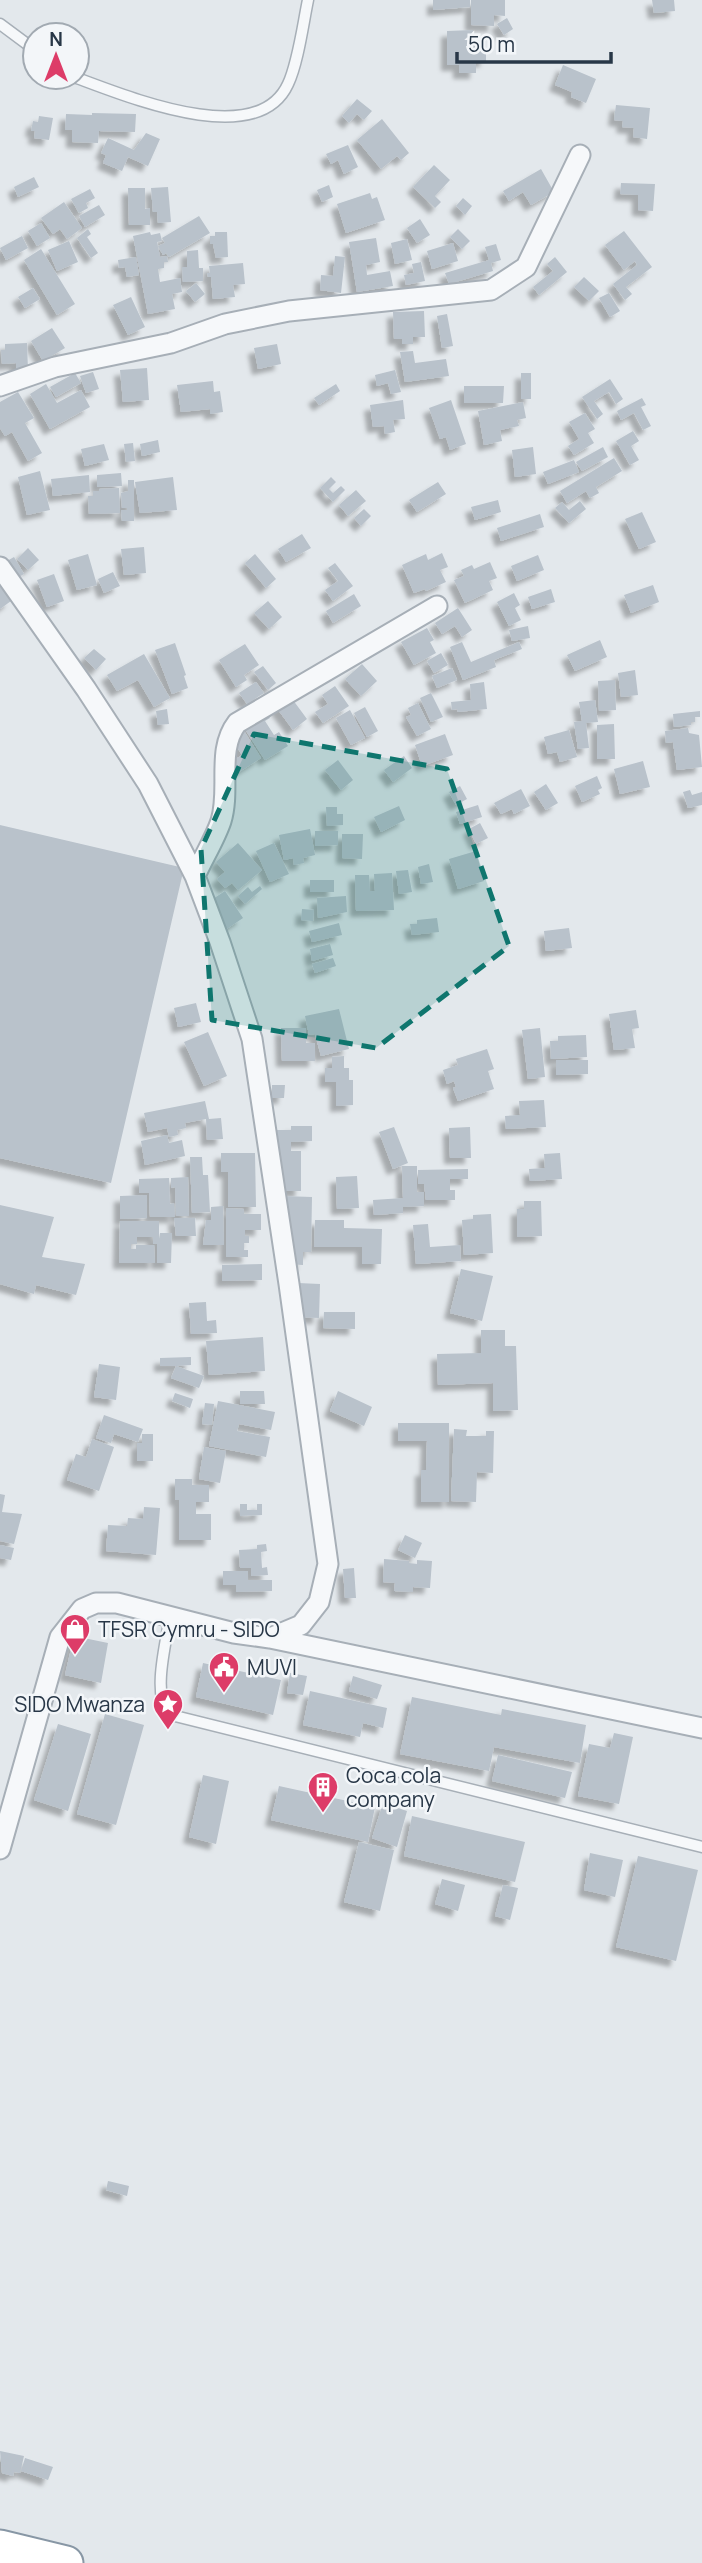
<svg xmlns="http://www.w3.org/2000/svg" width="702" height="2563" font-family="Manrope,sans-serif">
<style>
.building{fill:#b9c2cb;filter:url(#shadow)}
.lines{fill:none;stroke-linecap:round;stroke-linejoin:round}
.lane-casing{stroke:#a7afb7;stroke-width:13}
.street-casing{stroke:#a7afb7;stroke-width:23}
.highway-casing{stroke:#8897a5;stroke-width:37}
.lane{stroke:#f6f8fa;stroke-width:10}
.street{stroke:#f6f8fa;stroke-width:19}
.highway{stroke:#fff;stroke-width:33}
.marked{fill:#0f766e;fill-opacity:0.2;stroke:#0f766e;stroke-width:5;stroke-dasharray:14 9;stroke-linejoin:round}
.labels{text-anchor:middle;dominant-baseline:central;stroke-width:5;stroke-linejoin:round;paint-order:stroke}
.poi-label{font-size:21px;fill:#283747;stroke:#f3f6f9;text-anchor:start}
</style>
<defs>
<filter id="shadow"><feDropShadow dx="-6" dy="6" stdDeviation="2" flood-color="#0004"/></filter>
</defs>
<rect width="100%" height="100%" fill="#e3e8ec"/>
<!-- building -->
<path class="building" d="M433,0h37v7l-37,3z
M471,0h34v16l-11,-1v11l-23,-1z
M652,0h22l1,11 -21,2z
M507,18l6,11 -9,6 -7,-11z
M473,30v11h13v20h-10v12h-17v-8h-12v-34z
M563,65l33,14 -10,24 -15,-6 1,-5 -17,-7z
M357,99l15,12 -8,9 -7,-6 -8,9 -7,-7z
M616,105l34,3 -3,31 -14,-2 1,-9 -12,-1 1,-6 -9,-1z
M92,113l44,1 -1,18 -36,-1 -1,12 -26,-1v-12h-7l1,-16 26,1z
M39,116l14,2 -4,22 -15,-2 1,-7h-4l2,-10 5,1z
M382,119l27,34 -8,7 -4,-4 -16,13 -24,-29z
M146,133l14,6 -12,27 -20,-9 -6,14 -19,-8 3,-8 -5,-2 7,-15 26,12z
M348,145l10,22 -14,7 -6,-14 -7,4 -5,-10z
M434,165l16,15 -15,16 6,6 -6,6 -22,-21z
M541,169l13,23 -23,13 -8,-13 -14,9 -6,-10z
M34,177l5,10 -21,10 -4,-10z
M621,183l34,1 -2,27 -15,-1v-15l-18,-1z
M329,185l4,12 -11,5 -5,-12z
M168,187l3,35 -13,1 -1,-11h-4l-2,-24z
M128,188h17v21l5,-1v17h-21z
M90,189l5,9 -9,5 2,5 -9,5 -8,-14z
M370,193l2,6 5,-2 8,23 -39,13 -9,-29z
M463,198l9,8 -7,9 -9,-9z
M64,202l18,26 -15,11 -7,-10 -7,5 -12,-16z
M99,205l6,10 -20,12 -6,-11z
M199,216l11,17 -41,24 -3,-4 -3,2 -5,-9 7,-3 -3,-5z
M420,219l10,16 -13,8 -10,-15z
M41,223l9,15 -13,8 -9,-15z
M88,229l3,5 -4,3 11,16 -7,5 -14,-20z
M458,229l12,12 -8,8 -12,-12z
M624,231l28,36 -26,20 6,7 -7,6 -12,-16 24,-19 -2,-4 -11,9 -19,-25z
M150,232l1,3 9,-2 2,8 -5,1 3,15 7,-1 1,6h-4v6l-6,1 2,13 20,-4 2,14 -10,2 3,15 -27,5 -15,-78z
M215,232h12l1,25 -12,1 -3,-14h-3v-8h5z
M22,236l6,12 -22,12 -6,-12z
M376,238l4,24 -14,3 1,10 23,-4 3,15 -36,6 -8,-50z
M407,239l5,21 -17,4 -4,-21z
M69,241l9,21 -21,9 -9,-21z
M453,243l5,18 -26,8 -5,-18z
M496,244l5,16 -10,3 2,8 -44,13 -4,-11 44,-13 -4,-13z
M41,249l34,55 -18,11 -33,-55z
M198,250l1,18h4v13l-20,1 -1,-15h5v-16z
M335,256l10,1 -4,36 -21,-3 1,-15 12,1z
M136,257l3,18 -12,2 -2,-10 -6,1 -1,-8z
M555,257l12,15 -28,23 -6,-8 20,-16 -6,-7z
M421,262l4,19 -19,4 -2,-10 10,-2 -2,-9z
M243,263l2,21 -12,1 2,12 -22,2 -2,-22h-3l-1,-4h3l-1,-7z
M584,277l15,14 -10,10 -15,-14z
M196,283l9,11 -10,8 -9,-11z
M33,288l7,11 -15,9 -7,-11z
M609,293l11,18 -10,6 -11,-19z
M131,297l14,30 -17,8 -15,-30z
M424,311l1,26h-12v7h-11v-5h-8l-1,-27z
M447,314l6,32 -11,2 -5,-32z
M52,328l13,20 -22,13 -12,-20z
M27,343l1,27h-12v-7l-14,1 -1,-14h4v-6z
M277,344l4,20 -23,5 -4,-21z
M413,351l2,12 31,-4 3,17 -44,6 -5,-30z
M147,368l2,32 -26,2 -3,-32z
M395,370l6,22 -10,2 -3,-11 -11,3 -2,-11z
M93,372l6,17 -13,4 -6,-17z
M75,373l6,10 -25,14 -6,-10z
M521,373h10v26h-10z
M610,379l13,20 -7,5 -7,-12 -15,9 9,13 -6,5 -15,-22z
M213,381l1,11 6,-1 3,21 -13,2v-5l-29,3 -4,-27z
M46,384l11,19 24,-13 9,17 -40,22 -20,-35z
M336,384l4,7 -21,14 -5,-7z
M464,386h40l-1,17h-39z
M18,392l16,26 -9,5 17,30 -14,8 -16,-29 -7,4 -5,-8v-26z
M642,398l4,7 -5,2 10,19 -8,4 -9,-17 -13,7 -4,-9z
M403,400l2,19 -12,1 2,12 -10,2 -1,-8 -11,1 -3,-22z
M451,400l15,44 -16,6 -4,-13 -6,2 -11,-31z
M523,402l3,16 -9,2 2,6 -19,4 2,11 -18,4 -6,-34z
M585,413l10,16 -7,4 6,10 -20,12 -6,-9 11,-7 -10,-17z
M633,431l6,10 -8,5 8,14 -9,5 -14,-24z
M158,440l2,12 -18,4 -2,-12z
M133,443l2,18 -9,1 -2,-18z
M104,444l5,16 -24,6 -4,-17z
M533,447l3,27 -21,3 -3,-27z
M603,447l5,10 -26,14 -6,-9z
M614,458l8,13 -26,16 3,6 -9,5 -4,-7 -19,12 -7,-12z
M574,460l5,12 -31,12 -5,-12z
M40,471l10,39 -23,5 -9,-38z
M121,473l1,13 -25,1v-12z
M89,475l1,17 -37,4 -2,-17z
M173,477l4,33 -37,3 -5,-31z
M331,477l5,5 -7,7 4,4 8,-7 4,4 -12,12 -13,-14z
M128,480h6v41h-12l-1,-11h6v-2h-5l-1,-15 7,-2z
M438,482l8,12 -29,18 -8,-12z
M119,488l1,25 -31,1 -1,-18h5v-5h6v-2z
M356,490l10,11 -18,15 -9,-11z
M498,500l3,12 -26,8 -4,-13z
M580,501l6,8 -17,14 -14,-15 7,-6 7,8z
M364,509l7,7 -10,10 -7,-8z
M642,512l14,30 -17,7 -14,-30z
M540,514l4,13 -43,14 -4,-13z
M302,534l9,14 -25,14 -8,-13z
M144,547l2,26 -22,2 -3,-26z
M28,548l11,12 -11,10 -11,-11z
M442,553l6,14 -8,3 6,12 -20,9 -1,-2 -11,4 -12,-28 24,-11 2,6z
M88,554l9,31 -20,5 -9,-30z
M255,554l21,25 -10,9 -21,-25z
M538,555l6,15 -27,11 -6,-15z
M14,557l10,17 -7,4 -10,-17z
M490,562l7,16 -8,3 4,9 -28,13 -11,-23 10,-4 -3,-6 11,-5 2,4z
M335,563l18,23 -20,15 -8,-11 13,-9 -10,-13z
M113,572l7,14 -16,7 -6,-14z
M54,574l10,27 -17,6 -10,-27z
M653,585l6,17 -28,11 -7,-18z
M0,586l11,15 -11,8z
M551,589l4,13 -23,7 -4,-12z
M514,593l6,12 -5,3 6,12 -12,6 -12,-24z
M354,594l7,12 -28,17 -7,-12z
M268,601l14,16 -13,12 -15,-16z
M458,608l14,22 -10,7 -7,-11 -13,8 -7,-11z
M528,626l2,12 -18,3 -3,-11z
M427,628l7,12 -4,2 6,11 -22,12 -13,-23z
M600,640l7,17 -32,14 -8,-16z
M462,642l9,20 48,-20 3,7 -28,11 2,7 -33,13 -13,-33z
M175,643l11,32 -2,1 4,12 -16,6 -17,-44z
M245,644l14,21 -15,10 3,5 -11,7 -17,-27z
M94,649l12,10 -10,11 -12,-12z
M441,653l7,12 -14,8 -7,-12z
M144,654l26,44 -16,9 -16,-27 -21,11 -10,-16z
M362,664l15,17 -16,15 -16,-17z
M263,666l13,17 -8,7 -14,-18z
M452,668l5,12 -20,8 -5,-12z
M635,670l3,25 -17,2 -3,-24z
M615,680l1,30 -17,1 -1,-30z
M256,682l8,11 -17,11 -8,-11z
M484,682l3,27 -29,3 -1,-3 -5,1 -1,-8 20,-2 -1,-16z
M335,686l14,20 -26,17 -8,-11 13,-8 -6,-9z
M431,693l12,24 -12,5 -11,-24z
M290,696l17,23 -14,11 -17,-23z
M595,700l3,22 -12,1 3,25 -11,1 -4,-27 8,-1 -3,-19z
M418,703l13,26 -14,7 -11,-19 5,-2 -3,-7z
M365,707l13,24 -11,6 -13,-24z
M167,709l2,15 -11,1 -2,-14z
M350,710l15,28 -14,7 -15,-27z
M266,711l4,7 -5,3 9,14 5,-3 9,14 -23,14 -22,-34z
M700,711v6h-5v5h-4v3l-17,2 -1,-13z
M614,724l1,35h-18v-34z
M688,728l1,5 10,2 3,32 -25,3 -4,-28 -7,1 -1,-12z
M569,730l8,27 -17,5 -3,-10 -9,2 -4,-17z
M244,731l17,27 -22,14 -6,-11 9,-6 -10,-16z
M445,734l8,21 -31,11 -7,-21z
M404,756l8,12 -19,14 -9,-12z
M338,760l15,20 -12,10 -16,-20z
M643,761l7,26 -30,7 -6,-25z
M597,776l5,12 -4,2 2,4 -18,8 -7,-16z
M546,784l12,19 -12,7 -12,-18z
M460,786l7,13 -11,6 -7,-13z
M521,789l9,17 -16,8 -2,-5 -11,5 -7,-11z
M690,790l2,5 10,-3v13l-14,3 -5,-16z
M478,805l4,12 -22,7 -4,-12z
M399,806l6,14 -24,12 -7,-15z
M326,807h11v7h6v11l-16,1z
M480,823l8,15 -12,6 -7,-15z
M0,825l184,43 -73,315 -111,-25z
M310,829l5,26 -12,3 1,5 -10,2 -1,-7 -9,2 -5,-25z
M315,831h23v14l-23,1z
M342,834h21l-1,25 -20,-1z
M238,843l24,27 -24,20 -6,-7 -7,5 -8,-9 8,-7 -9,-10z
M274,843l15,31 -19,8 -14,-31z
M476,851l8,30 -26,8 -9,-30z
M429,864l4,18 -12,2 -3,-17z
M408,870l4,22 -13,2 -3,-23z
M392,873l2,37 -38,1 -1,-36h14l1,16h5l-1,-17z
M310,880h24v12h-24z
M260,886l2,3 -17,15 -7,-8 10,-9 4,5z
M225,891l18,27 -18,12 -18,-27z
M346,896l1,16 -29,6 -1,-20z
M302,909l12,1 -1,11 -12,-1z
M437,918l2,14 -27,3 -2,-11h7v-4z
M339,923l3,12 -30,7 -3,-11z
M569,928l3,20 -26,3 -2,-20z
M330,944l3,11 -21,6 -2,-12z
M333,958l3,8 -21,7 -3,-9z
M196,1003l5,19 -23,5 -4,-19z
M339,1009l10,40 -28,7 -6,-22 -6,1 -4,-19z
M636,1010l3,18 -7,1 3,19 -21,2 -5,-36z
M281,1028h25v15h9v18h-33z
M540,1028l5,49 -17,2 -6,-49z
M208,1032l19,44 -23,10 -20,-44z
M586,1035l1,22 -36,2 -1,-18h8v-5z
M487,1049l7,20 -6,2 6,18 -36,12 -5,-13 3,-1 -2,-6 -7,3 -4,-14 15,-5 -2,-6z
M344,1056v12h5v12h4v25l-17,1v-24h-11v-14h7v-11z
M556,1060h32v14l-32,1z
M272,1085h13l-1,13h-12z
M544,1100l2,27 -40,2 -1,-13 15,-1 -1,-14z
M205,1101l4,18 12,-1 2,21 -16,1 -1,-21 -21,4 1,5 -9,2 1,5 -9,2 -2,-9 -19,4 -4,-19z
M291,1126h21v15l-21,1v9h10v40h-22l-4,-61h16z
M394,1127l14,36 -15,6 -14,-37z
M470,1127l1,31h-21l-1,-30z
M167,1135l2,8 13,-3 3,16 -40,9 -4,-24z
M221,1153h34l1,54h-28v-35h-7z
M560,1153l2,26 -32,2 -1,-12 16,-1 -1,-14z
M190,1157h12l1,18h5l2,37 -18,1z
M402,1166h15v26h7v14l-21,1v6l-29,2 -1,-15 30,-2z
M468,1169v10h-18v11h5v10h-29l-2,-16h-6v-14z
M357,1176l2,32 -22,1 -1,-32z
M188,1177l1,39h-13l-1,-29 -4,1v-10z
M169,1178l1,26 4,-1 1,14h-25l-1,-24h-10v-14z
M147,1195v23l-27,1v-23z
M283,1196l29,1 -1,55h-8v13l-18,-1z
M524,1201h17l1,35 -25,1v-28h7z
M0,1205l54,12 -12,40 43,7 -9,31 -40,-10 -2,9 -34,-10z
M223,1206l1,39h-21l3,-25h5v-13z
M226,1208l18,1v5h17v16h-16v6h4v7h-5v7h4v7h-22z
M491,1214l2,39 -29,2 -2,-35 11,-1v-4z
M174,1218h21l1,18h-20z
M315,1220h29v8l38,1 -1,35h-19v-17h-48z
M120,1221h39v18l1,-6h12l-1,30h-14v-19h-4v-7h-16v7h-6v5h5v-4h18l1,18h-36z
M428,1224l2,23 30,-2 1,16 -45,3 -3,-39z
M262,1264v16l-40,1v-16z
M461,1269l32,7 -11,45 -32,-8z
M298,1283l22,1 -1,34 -22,-1z
M206,1302l1,19 9,-1 1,13 -26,1 -2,-31z
M324,1312h31v17l-32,-1z
M481,1330h24v16h11l2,64 -25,1v-28l-55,2 -1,-31 44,-1z
M263,1337l2,34 -56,4 -3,-34z
M191,1357v8l-15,1 28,10 -5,12 -28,-10 5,-12h-16v-8z
M99,1364l21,3 -4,33 -22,-3z
M240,1391h24l1,13h-25z
M338,1391l34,16 -8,19 -34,-15z
M175,1393l18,6 -3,9 -18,-7z
M218,1401l57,11 -4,18 -32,-6 -2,7 33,6 -4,20 -57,-11z
M205,1403l9,1 -2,21 -10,-1z
M104,1415l39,14 -5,13 -24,-8 -3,9 -15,-5z
M398,1423h51v79h-28v-32h5l1,-29h-29z
M454,1429l13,1 -1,6h20v-5h8l-1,42 -16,-1 -1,30 -25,-1z
M142,1434h11v27h-16v-18h5z
M92,1439l22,8 -15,44 -32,-11 9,-26 10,3z
M204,1447l22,4 -6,32 -21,-4z
M175,1479h17v6h17v17h-13v12h15v26h-32v-40h-4z
M0,1494l5,1 -3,17 20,2 -8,30 -14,-3z
M240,1504h7v6h10v-6h5v11l-22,1z
M144,1507l16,1 -4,47 -50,-4 2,-26 19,1 1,-8 15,1z
M405,1535l17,8 -7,15 -17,-8z
M266,1544l1,7 -6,1 1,16 5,-1 1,8 -17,1v-8h-11l-1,-18 18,-1v-4z
M0,1545l14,3 -3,12 -11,-2z
M384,1559l25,2v2l8,1v-4l15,1 -2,27 -17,-1v5l-19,-1 1,-8 -12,-1z
M354,1568l2,30h-11l-2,-29z
M223,1571h25v9h24v11l-36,1v-7h-13z
M74,1636l34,7 -7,40 -36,-8z
M203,1663l78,17 -8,35 -77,-18z
M290,1673l17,3 -4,19 -16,-2z
M353,1676l29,9 -5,14 -28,-8z
M310,1691l77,17 -4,20 -20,-5 -3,14 -57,-12z
M412,1697l89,18 1,-6 84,16 -6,38 -86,-16 -5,24 -89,-17z
M105,1714l39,11 -28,100 -39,-11z
M58,1724l33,10 -23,77 -34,-11z
M614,1733l19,4 -14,67 -41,-8 11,-52 21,4z
M498,1755l74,17 -7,26 -73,-17z
M203,1775l26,6 -13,63 -27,-7z
M279,1786l96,21 -7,35 -97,-22z
M383,1803l24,8 -10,36 -25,-9z
M412,1816l113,26 -10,40 -111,-26z
M359,1842l35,8 -14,61 -36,-9z
M590,1853l33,7 -8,37 -31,-7z
M638,1856l60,14 -22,91 -60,-14z
M442,1879l23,6 -7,26 -23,-7z
M503,1885l15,3 -8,32 -15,-4z
M108,2181l21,5 -2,10 -21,-6z
M0,2451l24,5 -4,17 -6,-1 -1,4 -11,-3z
M25,2458l28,9 -5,13 -27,-9z"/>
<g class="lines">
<!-- lane casing -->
<g class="lane-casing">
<path id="lane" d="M0,24l35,26
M74,77c50,18 183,75 214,7 10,-21 15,-60 20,-84
M170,1616c-4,28 -17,73 -3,98l535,133"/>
</g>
<!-- street casing -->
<g class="street-casing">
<path id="street" d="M0,386l55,-19 116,-24 54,-19 64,-13 202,-21 35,-23 54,-112
M0,567l86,122 62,95 47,92 25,66 32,97 37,245 39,280 -9,38 -18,23 -31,13 -36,-5 -117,-30h-21l-14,6 -22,28 -60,212
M195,876c8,-18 20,-37 26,-55 10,-32 -5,-71 16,-98l200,-117
M270,1638l432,90"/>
</g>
<!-- highway casing -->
<g class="highway-casing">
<path id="highway" d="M0,2547l66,16"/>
</g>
<!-- lane -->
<use href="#lane" class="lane"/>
<!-- street -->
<use href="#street" class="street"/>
<!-- highway -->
<use href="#highway" class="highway"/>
</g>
<!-- marked area -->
<path class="marked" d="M254,734l193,35 62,177 -133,102 -164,-28 -11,-171z"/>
<!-- icons -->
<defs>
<g id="shop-pin" transform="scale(1.575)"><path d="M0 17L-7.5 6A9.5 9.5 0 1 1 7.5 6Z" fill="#dd3c68" stroke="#f3f6f9"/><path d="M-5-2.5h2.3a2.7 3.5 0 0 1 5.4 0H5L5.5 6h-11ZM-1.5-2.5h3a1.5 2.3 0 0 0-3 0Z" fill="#fff"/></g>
<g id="civic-pin" transform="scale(1.575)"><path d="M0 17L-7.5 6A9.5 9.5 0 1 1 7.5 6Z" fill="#dd3c68" stroke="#f3f6f9"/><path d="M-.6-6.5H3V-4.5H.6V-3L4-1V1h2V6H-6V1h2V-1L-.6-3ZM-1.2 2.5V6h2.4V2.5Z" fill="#fff"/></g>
<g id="sight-pin" transform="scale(1.575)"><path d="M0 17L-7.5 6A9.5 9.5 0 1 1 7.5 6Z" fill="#dd3c68" stroke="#f3f6f9"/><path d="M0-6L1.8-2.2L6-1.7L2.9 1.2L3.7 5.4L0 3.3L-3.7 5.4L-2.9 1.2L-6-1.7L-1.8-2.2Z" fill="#fff"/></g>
<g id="building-pin" transform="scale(1.575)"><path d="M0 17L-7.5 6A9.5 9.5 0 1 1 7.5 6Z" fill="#dd3c68" stroke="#f3f6f9"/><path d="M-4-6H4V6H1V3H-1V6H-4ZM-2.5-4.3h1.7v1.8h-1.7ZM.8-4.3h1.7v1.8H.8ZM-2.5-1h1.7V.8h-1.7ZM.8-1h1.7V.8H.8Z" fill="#fff"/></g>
</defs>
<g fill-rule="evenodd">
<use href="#shop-pin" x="75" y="1629"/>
<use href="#civic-pin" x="224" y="1667"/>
<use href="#sight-pin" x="168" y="1704"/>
<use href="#building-pin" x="323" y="1787"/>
</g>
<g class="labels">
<!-- poi labels -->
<g class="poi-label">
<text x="98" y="1629">TFSR Cymru - SIDO</text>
<text x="247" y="1667">MUVI</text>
<text x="145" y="1704" text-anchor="end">SIDO Mwanza</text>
<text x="346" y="1775">Coca cola<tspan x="346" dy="24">company</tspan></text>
</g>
</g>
<!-- north arrow -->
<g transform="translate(56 56)"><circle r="33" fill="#f3f6f9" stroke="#a2aab2" stroke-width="2"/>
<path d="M0-5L12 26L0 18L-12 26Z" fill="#dd3c68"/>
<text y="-10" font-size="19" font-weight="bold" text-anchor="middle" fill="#283747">N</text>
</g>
<!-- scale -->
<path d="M457 52v10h154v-10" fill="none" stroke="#283747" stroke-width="3.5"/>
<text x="468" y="52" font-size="21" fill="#283747" stroke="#f3f6f9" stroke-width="5" paint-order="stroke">50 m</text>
</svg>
